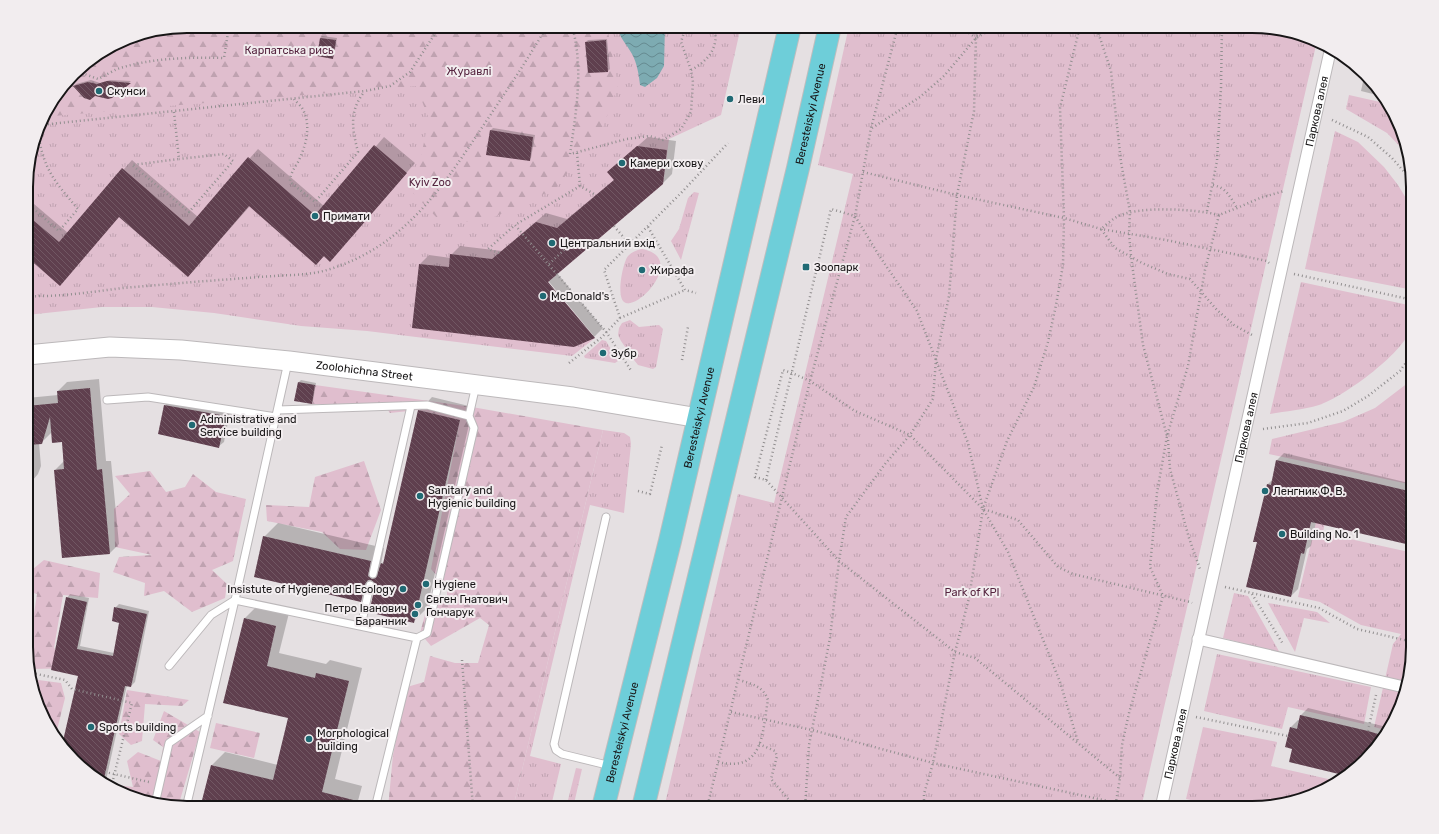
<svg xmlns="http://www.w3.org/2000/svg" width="1439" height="834" font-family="Rubik,sans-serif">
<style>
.grass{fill:url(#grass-tufts)}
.forest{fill:url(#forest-firs)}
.water{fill:url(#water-waves)}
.shadow{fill:#0003;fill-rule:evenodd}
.building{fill:url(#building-back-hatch)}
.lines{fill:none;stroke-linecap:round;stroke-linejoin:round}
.service-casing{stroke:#bcb8ba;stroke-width:9}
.pedestrian-casing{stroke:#bcb8ba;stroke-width:13}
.tertiary-casing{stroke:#bcb8ba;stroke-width:21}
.primary-casing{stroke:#bebdbe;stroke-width:24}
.path{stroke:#928f90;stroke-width:2.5;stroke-dasharray:1 3;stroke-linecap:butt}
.service{stroke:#fff;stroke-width:7}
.pedestrian{stroke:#fff;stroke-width:11}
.tertiary{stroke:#fff;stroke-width:19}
.primary{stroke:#6eced9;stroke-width:22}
.poi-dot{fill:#206a74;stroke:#f2edef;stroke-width:1.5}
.labels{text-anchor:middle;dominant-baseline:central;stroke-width:4;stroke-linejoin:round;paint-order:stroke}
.park-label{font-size:11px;fill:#562540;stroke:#f2edef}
.poi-label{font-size:11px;fill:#171516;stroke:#f2edef;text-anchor:start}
.street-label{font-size:11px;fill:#171516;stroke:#f2edef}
.rim{fill:none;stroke:#171516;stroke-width:2}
</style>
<defs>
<pattern id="grass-tufts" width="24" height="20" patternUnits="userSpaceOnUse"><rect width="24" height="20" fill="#e0bece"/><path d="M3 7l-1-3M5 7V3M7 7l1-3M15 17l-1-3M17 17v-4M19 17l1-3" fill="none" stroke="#bfa2b0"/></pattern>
<pattern id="forest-firs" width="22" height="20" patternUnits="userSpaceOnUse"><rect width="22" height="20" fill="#e0bece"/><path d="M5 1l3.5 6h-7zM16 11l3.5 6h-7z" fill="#bfa2b0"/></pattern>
<pattern id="water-waves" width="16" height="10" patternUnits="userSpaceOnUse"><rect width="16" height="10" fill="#7dabb2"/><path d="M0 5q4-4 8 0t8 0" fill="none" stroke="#658a90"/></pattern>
<pattern id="building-back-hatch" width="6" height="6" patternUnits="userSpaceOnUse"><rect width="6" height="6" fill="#5f3f4e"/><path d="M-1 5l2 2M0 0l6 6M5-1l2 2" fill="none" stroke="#715763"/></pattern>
</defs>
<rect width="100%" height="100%" fill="#e5e0e2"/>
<!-- grass -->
<path class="grass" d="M187,26h554l-20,89 -52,24 -6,45 -115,98 47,56 -23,18 -205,-25 -66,-5 -87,-13 -62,-6h-50l-75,8v-149l16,-51 38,-49 44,-28z
M849,26h404l41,6 23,9 -176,767h-477l74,-314 36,9 79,-329 -35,-9z
M1349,95l40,9 16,31 4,21 -22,-23 -41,-24z
M1335,131l23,11 26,25 14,18 9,15 6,13v77l-108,-21z
M694,192l5,1 -18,67 -10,-19 8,-12 9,-31z
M642,249c45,8 -4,63 -18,53 -8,-6 -1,-40 4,-46 4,-4 8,-6 14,-7z
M1301,282l112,24c0,6 1,13 0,18 -6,27 -69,73 -94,81 -16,5 -33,6 -49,9z
M630,320l9,7 20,-2 4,4 -7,38 -3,2 -15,-4 -4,-5 -13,-19 -3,-6 1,-7 3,-5z
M602,340l4,1 12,20 -3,2 -30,-5 -1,-2z
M1413,379v106l-144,-31 3,-15 71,-17 32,-14z
M603,430l21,3 6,4 1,7 -7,69 -34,-8 -60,251 31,8 -9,38 -9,6h-30z
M1327,509l-4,24 86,19 4,-13v72l-4,14 4,1v32l-22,70 -2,3 -15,-4 19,-83 8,-10 -40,-9 -41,-23 -22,-5 21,-87z
M1234,593l14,3 32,57 -57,-15z
M1268,603l49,9 13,11 -26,-5 -9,34z
M1217,654l154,33 -7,37 -76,-17 -6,22 -78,-18z
M1203,727l74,15 -6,24 66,15 1,1 -5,4 -70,22h-32l-45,-9z
M576,768l6,1 -9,39h-7z"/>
<!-- forest -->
<path class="forest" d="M187,26h420l11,60 -16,44 -47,59 -74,34 -43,-4 -25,-26 16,-74 -13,-33 -236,19 -138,12 39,-51 44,-28z
M315,385l157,22 131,23 -90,378h-125l5,-53 14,-68 17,-5 6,-26 25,7h23l11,-38 -9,-7 -49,28 -11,-13 9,-33 18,-1v-12l-16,-18 29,-149 -42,-10 -28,3 -7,-9h-71z
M364,461l17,49 -15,40 -26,-1 -18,-17 -55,-11 -1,-16 43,2 6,-30z
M150,471l16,21 19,-5 8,-13 23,18 30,7 -13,62 -21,9 15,14 -2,14 -33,14 -28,-21 -20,5 1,-13 -32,-11 6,-15 33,-2 -37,-8 -1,-38 16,-15 -15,-18z
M44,560l56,13 -2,25 -35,-3 -9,53 21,20 -43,1 -2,-29 7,-46 -10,-3v-30l6,8z
M31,679l30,4 4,15 -10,40z
M127,690l62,10 -7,6 -37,-2 -3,37 -11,4 -12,-11z
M164,711l36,21 -22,75 -33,-5 -37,-15v-3l25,3 -6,-26 11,-9 23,9 2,-14 -10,-7z
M216,723l44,10 -6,25 -44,-10z"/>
<!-- water -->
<path class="water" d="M617,26h48l-1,40 -7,12 -12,9 -5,-2c-1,-10 -3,-22 -8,-31 -6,-11 -12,-15 -15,-28z"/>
<!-- shadow -->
<path class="shadow" d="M322,36l15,2 -3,18 -2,2 -12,-20z
M607,39l3,30 -2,2 -19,1 -3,-30 2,-2z
M1364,77l21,20 -24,-6z
M91,80l9,3 10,-3 21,1 -19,16 -38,-11 2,-2z
M493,128l42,7 -4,23 -2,2 -38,-30z
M384,137l31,26 -85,98 -80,-55 -62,70 -69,-60 -92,40v-58l41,35 64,-73 66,57 60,-68 66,57z
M648,137l28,4 -4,33 -10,10 -105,89 46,55 -9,9 -174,-73 9,-9 22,3v-3l9,-9 42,5 44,-38 21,6 47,-39 -6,-8zM545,277l48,58h-2l-47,-56z
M99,379l7,82h5l8,83 -9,9 -55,-83 9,-9 -2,-20 -10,-9 -11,11h-2l2,23 -3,8 -11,13v-89l31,-3v-4l9,-9z
M301,380l15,3 -3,18 -2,2 -12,-21z
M432,397l41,10 -46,201 -14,14 -38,-18 1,-18 -15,15 -97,-64 14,-14 106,25 -3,16 4,-3 34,-150z
M170,401l60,11 -6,30 -5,4 -60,-12 6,-29z
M1284,453l129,31v53l-7,6 -90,-21 -5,24 -4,3 -9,40 -7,7 -33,-54 10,-58 5,-5 4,-19z
M70,594l19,4 -9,48 34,7 7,-31 -6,-14 4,-4 30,7 -14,71 -4,4 -4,-1 -22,100 -42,-39 16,-71 -12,-77z
M258,605l31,8 -10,40 47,11 4,-4 32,8 -27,111 27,7 -6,22 -144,-43 13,-13 53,13 11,-47 -45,-99z
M1308,708l83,20 -25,33 -73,-13 -2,-21 7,-7 2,1 1,-6z"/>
<!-- building -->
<path class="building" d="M320,38l16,2 -3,19 -16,-3z
M606,40l2,32 -20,1 -3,-31z
M107,81l24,2 -19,15 -4,1 -13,-3 -5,4 -6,-2 -11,-12 15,-4 9,2z
M490,130l43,7 -3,24 -44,-6z
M374,145l33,28 -77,89 -6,-6 -8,9 -67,-59 -61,71 -69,-60 -59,69 -33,-29v-42l32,27 63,-74 67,58 59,-69 67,58z
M637,146l30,4 -4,34 -115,98 47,56 -21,9 -162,-19 7,-64 30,3 1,-13 42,5 44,-37 21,6 57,-48 -7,-8z
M298,382l17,3 -3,19 -18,-3z
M90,388l7,82 5,-1 8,85 -48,4 -8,-88 10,-1 -2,-27 -10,1 -2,-26 -8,27 -15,1v-39l31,-3 -1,-12z
M164,405l62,11 -7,32 -61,-14z
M418,410l42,10 -46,203 -42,-10 2,-8 -3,-1 4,-18v-3l-4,-3h-3l-3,4 -4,18 -107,-25 9,-41 108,25 -3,15 4,3 4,-1 5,-15 2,1z
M1276,460l137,32v25l-7,27 -95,-22 -7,32 -3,-1 -10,44 -45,-10 11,-45h-4l14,-58 4,1z
M66,597l21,5 -10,47 36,7 6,-33 -7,-2 2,-14 33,7 -16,73 -6,-1 -22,97 -41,-38 16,-69 -27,-6z
M244,618l32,8 -9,40 48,12 1,-5 33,8 -27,111 43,11v5h-165l11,-43 62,15 15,-62 -65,-15z
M1300,715l68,16 17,5 -19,25 -19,15 -58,-14 3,-13 -7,-2 5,-20 7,2z"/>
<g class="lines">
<!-- service casing -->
<g class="service-casing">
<path id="service" d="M107,400l41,-3 128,20
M278,410l149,-5 42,11 5,12 -47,205 -10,5 -42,170
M469,416l7,-31
M606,517l-52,227 2,6 6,4 49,12
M373,574l38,-168
M361,626l9,-41
M169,666l42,-51 24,-15 182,38
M155,804l14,-61 39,-27
M186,808l49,-208 53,-238"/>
</g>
<!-- pedestrian casing -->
<g class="pedestrian-casing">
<g id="pedestrian">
<path d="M1198,639l206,48"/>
<path id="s1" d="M1161,808l170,-761"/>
</g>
</g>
<!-- tertiary casing -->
<g class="tertiary-casing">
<g id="tertiary">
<path id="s2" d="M27,355l83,-8 71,3 108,11 284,36 126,21"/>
</g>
</g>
<!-- primary casing -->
<g class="primary-casing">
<g id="primary">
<path id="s3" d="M603,808l67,-267 120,-515"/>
<path id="s4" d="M643,808l155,-640 32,-142"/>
</g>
</g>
<!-- path -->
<path class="path" d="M572,26c12,42 4,86 -2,128l57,-15 22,-3 14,4 18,-11 10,-17 2,-30 -2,-12 -10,-28 5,-16
M959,26l17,12
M1096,26l15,45 10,91 9,50 -1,21 2,23 12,89 24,91
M691,70c17,-9 29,-23 23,-44
M74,75l8,-2 16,6c6,-3 13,-7 19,-10 34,-11 71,-12 107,-11l5,-32
M294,99c2,3 6,6 8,9 10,17 4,38 -4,54 -4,7 -8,12 -8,20l25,20 43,-50c-6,-24 -9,-40 6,-60
M174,112l5,47 -47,6 57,47 44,-51 -9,-7 -45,5
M1332,120l36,17 24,21 21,24
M40,125l325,-34 25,-5 20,-14 30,-46
M872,128l48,-31 24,-21 32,-38 21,-12
M577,153l3,33 16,9
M863,172l94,23 107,23 37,11 65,11 101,21 2,2
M1213,185c14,3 17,12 24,23
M580,186l-65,39 92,108 25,39
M27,203l32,28 19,-22c-23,-27 -35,-40 -40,-77
M1207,211l10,-50 4,-73 1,-62
M1219,215c-23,-6 -84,-10 -104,3 -5,3 -10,8 -14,11l14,19 27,15 26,11 22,5 27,31 17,15 18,10
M614,226l16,19
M648,227l37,63 11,3
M499,253l-11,-4 27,-24
M549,264l16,-15
M1294,274l119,26
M27,296c33,1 64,-4 96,-8 23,-2 47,-4 70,-6 27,-2 53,-4 80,-6 18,-1 37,-1 54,-6 77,-23 114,-81 156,-144 22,-33 44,-65 64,-100
M620,318l-16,-48 78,-78 46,-49
M682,360l6,-33
M569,363l33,-26 18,-19 65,-28
M1263,429l45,-6 35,-12 25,-15 32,-25 13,-18
M1168,440l2,29 19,69 11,31
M766,480l65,-271 24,7 25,41 37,54 51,132 15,66 25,43 52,130 18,60
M638,491l12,3 12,-49
M1225,587l94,21 38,21 56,13
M1252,594l31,50
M462,660l11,148
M32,673l33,7 7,9 60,14 -21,85
M731,712l81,18 121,33 184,40 26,5
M1196,717l92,19
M1368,731l8,-36
M759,744l16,7 2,5 -6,23 25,29
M718,762c46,11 44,-29 50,-62 -5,-14 -16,-16 -29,-20
M105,772l44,10
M1120,778l-145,-120 -20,-6 -116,-91 -73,-81 -11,-3 28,-107 9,3 18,8 45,30 55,24 73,74 35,11 40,47 15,7 117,28 2,1
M555,808l8,-7
M707,808l103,-427 45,-165 16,-88 27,-102
M805,808l4,-63 21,-107 9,-77 7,-44 39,-53 25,-29 23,-36 3,-40 13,-63 8,-101 17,-84 2,-73 3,-12
M924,808v-14l9,-31 22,-111 14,-54 14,-89 24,-68 27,-54 14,-45 8,-37 7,-40 1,-47 -4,-110 20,-82
M1115,808l5,-30 2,-33 7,-32 34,-117 -13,-29 7,-74 10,-57 21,-70 17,-96 14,-55 18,-7 23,-10 24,-7"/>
<!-- service -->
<use href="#service" class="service"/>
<!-- pedestrian -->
<use href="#pedestrian" class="pedestrian"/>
<!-- tertiary -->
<use href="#tertiary" class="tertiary"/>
<!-- primary -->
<use href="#primary" class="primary"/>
</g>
<!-- markers -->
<g class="poi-dot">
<circle cx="99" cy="91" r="4"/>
<circle cx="730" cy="99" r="4"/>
<circle cx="622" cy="163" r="4"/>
<circle cx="315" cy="216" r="4"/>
<circle cx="552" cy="243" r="4"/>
<rect x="802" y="263" width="8" height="8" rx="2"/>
<circle cx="642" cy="270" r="4"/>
<circle cx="543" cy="296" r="4"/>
<circle cx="603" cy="353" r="4"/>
<circle cx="192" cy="425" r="4"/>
<circle cx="1265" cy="491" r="4"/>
<circle cx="420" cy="496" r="4"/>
<circle cx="1282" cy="534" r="4"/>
<circle cx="426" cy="584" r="4"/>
<circle cx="403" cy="589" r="4"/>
<circle cx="418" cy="605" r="4"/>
<circle cx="415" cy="614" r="4"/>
<circle cx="91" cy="727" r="4"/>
<circle cx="309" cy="739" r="4"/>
</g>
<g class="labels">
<!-- park labels -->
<g class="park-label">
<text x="289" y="50">Карпатська рись</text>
<text x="469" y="71">Журавлі</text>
<text x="430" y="182">Kyiv Zoo</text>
<text x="972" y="592">Park of KPI</text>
</g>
<!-- poi labels -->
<g class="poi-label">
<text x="107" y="91">Скунси</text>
<text x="738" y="99">Леви</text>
<text x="630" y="163">Камери схову</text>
<text x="323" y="216">Примати</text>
<text x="560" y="243">Центральний вхід</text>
<text x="814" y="267">Зоопарк</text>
<text x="650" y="270">Жирафа</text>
<text x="551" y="296">McDonald's</text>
<text x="611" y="353">Зубр</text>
<text x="200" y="419">Administrative and<tspan x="200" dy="13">Service building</tspan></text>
<text x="428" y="490">Sanitary and<tspan x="428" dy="13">Hygienic building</tspan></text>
<text x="1273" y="491">Ленгник Ф. В.</text>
<text x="1290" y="534">Building No. 1</text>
<text x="434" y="584">Hygiene</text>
<text x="395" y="589" text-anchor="end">Insistute of Hygiene and Ecology</text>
<text x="426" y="599">Євген Гнатович<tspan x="426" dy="13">Гончарук</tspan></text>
<text x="407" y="608" text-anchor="end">Петро Іванович<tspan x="407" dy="13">Баранник</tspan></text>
<text x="99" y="727">Sports building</text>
<text x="317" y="733">Morphological<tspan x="317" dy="13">building</tspan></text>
</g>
<!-- street labels -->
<g class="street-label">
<text stroke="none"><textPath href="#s1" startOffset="714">Паркова алея</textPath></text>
<text stroke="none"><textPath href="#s4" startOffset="714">Beresteiskyi Avenue</textPath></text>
<text stroke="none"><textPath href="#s2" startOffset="339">Zoolohichna Street</textPath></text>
<text stroke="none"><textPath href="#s3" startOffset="402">Beresteiskyi Avenue</textPath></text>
<text stroke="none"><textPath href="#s1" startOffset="390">Паркова алея</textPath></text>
<text stroke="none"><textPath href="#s3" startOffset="78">Beresteiskyi Avenue</textPath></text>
<text stroke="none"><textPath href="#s1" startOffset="66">Паркова алея</textPath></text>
</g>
</g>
<!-- crop -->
<path d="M0 0H1439V834H0ZM187 33H1252A154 154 0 0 1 1406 187V647A154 154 0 0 1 1252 801H187A154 154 0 0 1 33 647V187A154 154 0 0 1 187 33Z" fill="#f2edef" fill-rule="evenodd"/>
<path class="rim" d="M187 33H1252A154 154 0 0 1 1406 187V647A154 154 0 0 1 1252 801H187A154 154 0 0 1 33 647V187A154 154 0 0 1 187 33Z"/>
</svg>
